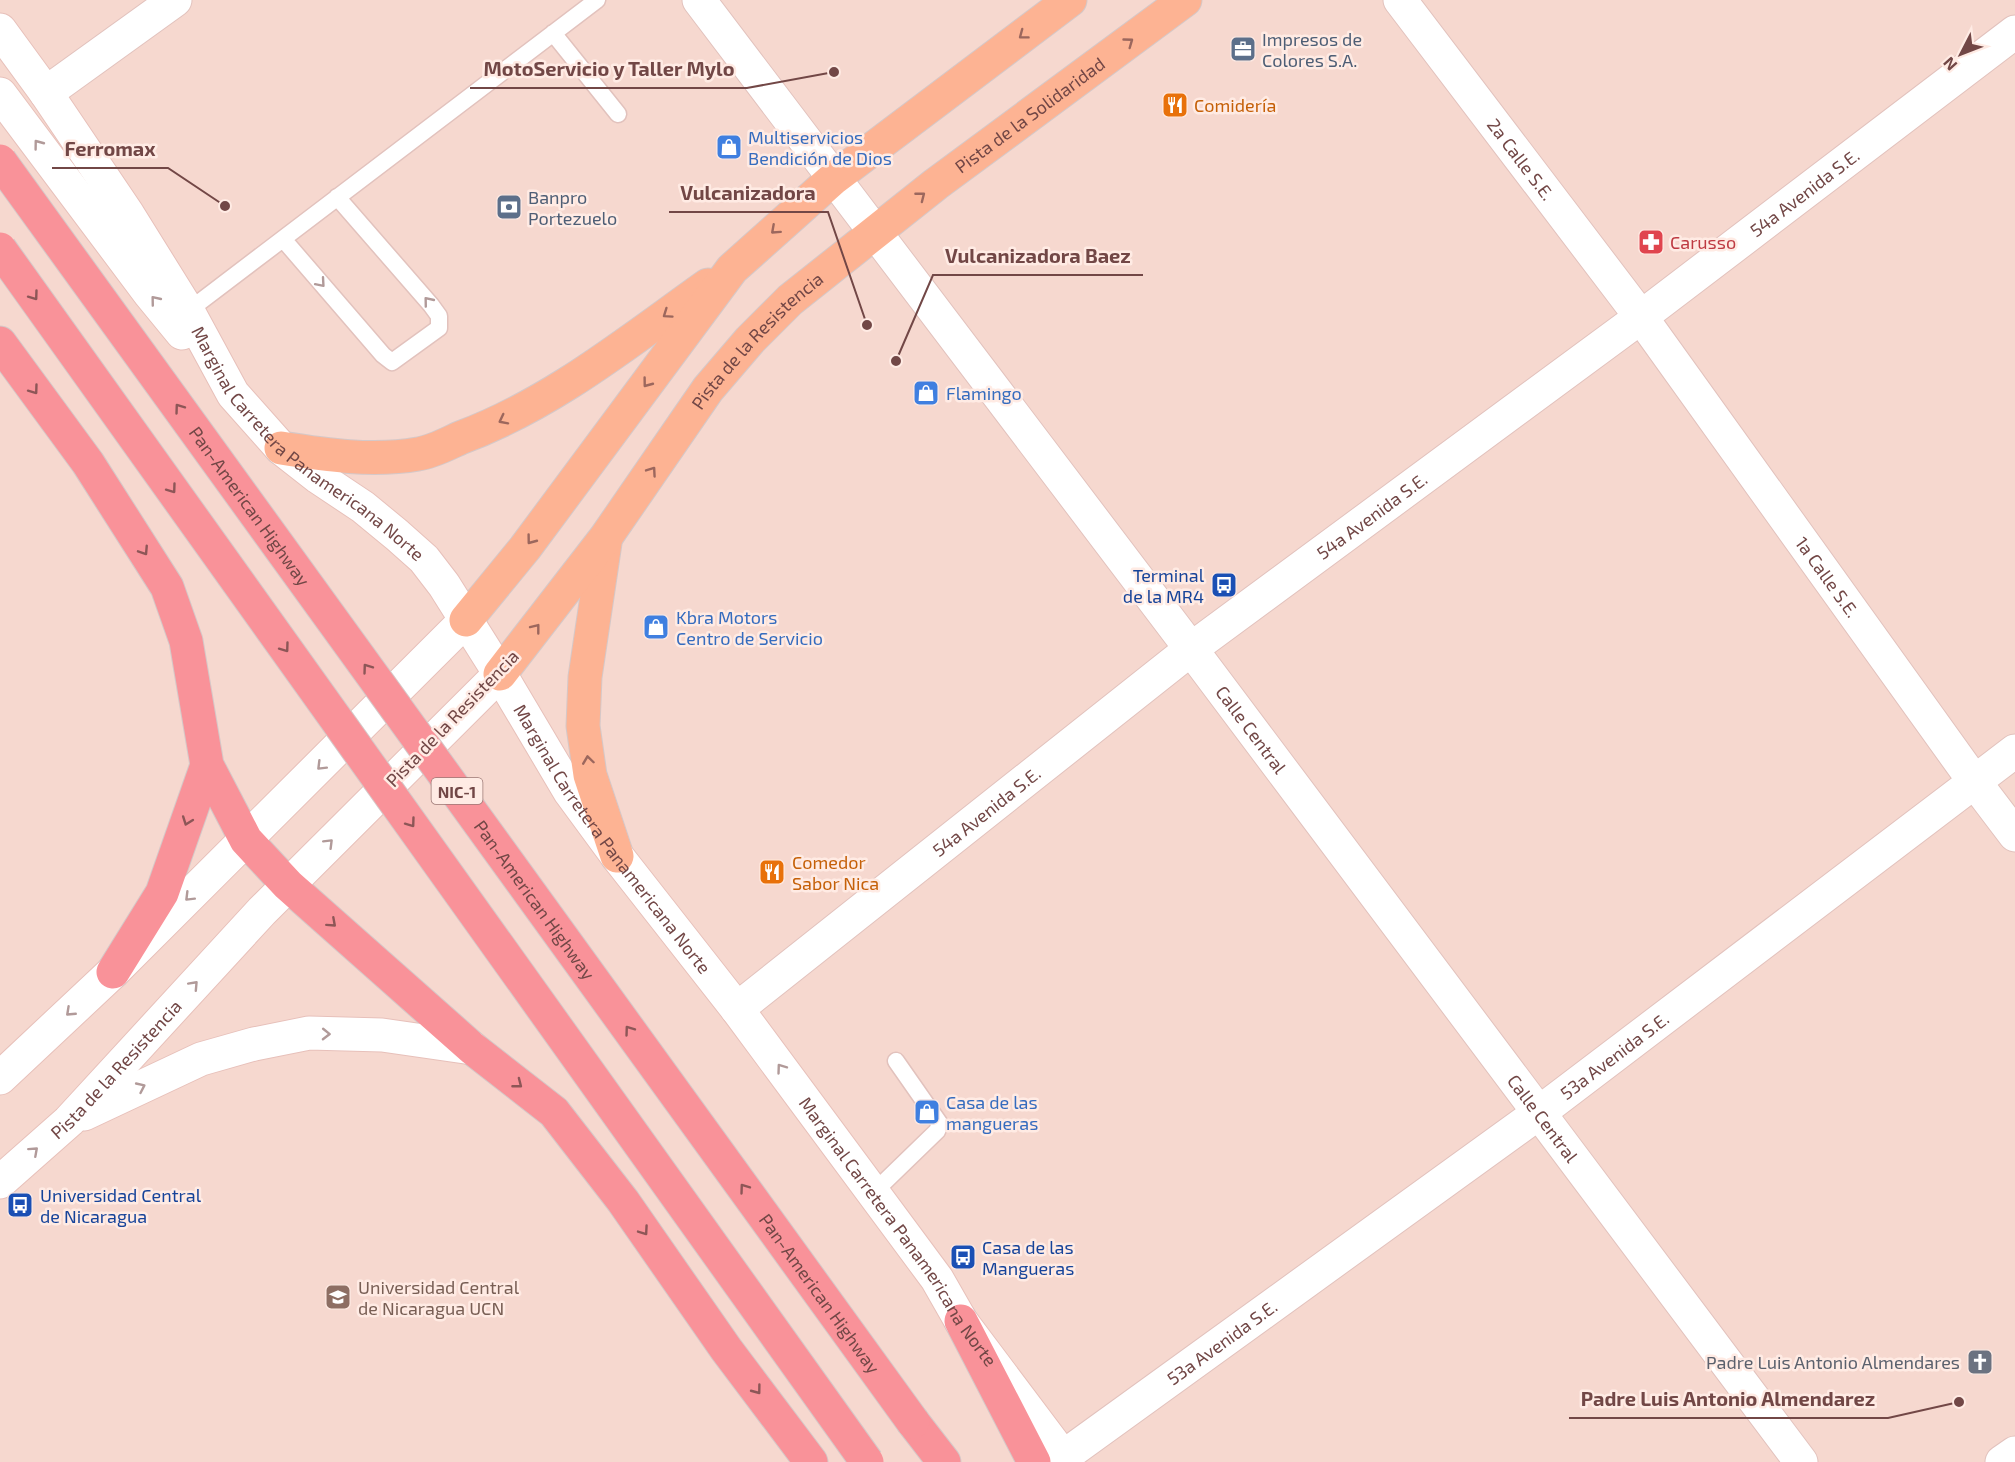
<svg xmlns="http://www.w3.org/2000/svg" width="2015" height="1462" font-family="'Exo 2',sans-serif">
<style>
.residential{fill:#f6d8cf}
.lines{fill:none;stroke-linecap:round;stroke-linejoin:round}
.lane-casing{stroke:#e2c2bd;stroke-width:19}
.street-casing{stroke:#e2c2bd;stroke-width:35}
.secondary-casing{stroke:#e7c0ba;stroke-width:35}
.primary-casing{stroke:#d5c8c8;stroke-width:35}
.highway-casing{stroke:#d5c8c8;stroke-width:35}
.lane{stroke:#fff;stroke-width:16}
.street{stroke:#fff;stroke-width:33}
.secondary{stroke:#fff;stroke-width:33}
.primary{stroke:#fdb393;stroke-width:33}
.highway{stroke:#f99299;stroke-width:33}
.highway-bridge-casing{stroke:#d5c8c8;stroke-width:35;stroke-linecap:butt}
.highway-bridge{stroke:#f99299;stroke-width:33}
.oneway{stroke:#9c675d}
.oneway2{stroke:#b19a99}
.oneway3{stroke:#8d5657}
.labels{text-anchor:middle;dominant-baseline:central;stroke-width:5;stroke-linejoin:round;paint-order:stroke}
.shield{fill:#ffebe4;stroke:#9c7875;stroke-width:1.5}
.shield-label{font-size:16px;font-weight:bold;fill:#724746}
.service-label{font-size:18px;fill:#4e5e75;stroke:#ffebe4;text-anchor:start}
.food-label{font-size:18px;fill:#c56008;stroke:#ffebe4;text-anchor:start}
.street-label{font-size:18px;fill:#724746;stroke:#ffebe4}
.shop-label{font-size:18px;fill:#366cbe;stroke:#ffebe4;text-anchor:start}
.health-label{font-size:18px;fill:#be3a42;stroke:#ffebe4;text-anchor:start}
.transit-label{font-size:18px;fill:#164399;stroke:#ffebe4;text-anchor:start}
.education-label{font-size:18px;fill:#785e54;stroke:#ffebe4;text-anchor:start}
.worship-label{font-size:18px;fill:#5b616d;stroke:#ffebe4;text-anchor:end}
.leader{fill:none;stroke:#724746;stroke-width:2}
.callout-dot{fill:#724746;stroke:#ffebe4;stroke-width:2}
.callout-label{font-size:20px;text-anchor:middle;font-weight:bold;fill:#724746;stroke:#ffebe4;stroke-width:5;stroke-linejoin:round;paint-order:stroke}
</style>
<rect width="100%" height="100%" fill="#fce6dd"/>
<!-- residential -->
<path class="residential" d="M0,0h2015v1462h-2015z"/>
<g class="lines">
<!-- lane casing -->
<g class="lane-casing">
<path id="lane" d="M553,33l65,81
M283,239l100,116 9,7 47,-34v-12l-8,-11 -94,-108
M188,311l409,-311
M873,1193l64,-62 3,-7 -44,-63"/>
</g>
<!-- street casing -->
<g class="street-casing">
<g id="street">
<path id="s1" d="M699,0l492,649 610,813"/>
<path id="s2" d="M1400,0l241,317 333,464 41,54"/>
<path d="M46,93l129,-93"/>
<path id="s3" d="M737,1009l454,-360 450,-332 374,-285"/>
<path id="s4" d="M1063,1457l477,-345 475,-361"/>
<path d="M2002,1462l13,-9"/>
</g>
</g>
<!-- secondary casing -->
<g class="secondary-casing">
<g id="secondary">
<path id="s5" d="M0,30l46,63 81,120 61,98 45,83 48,54 37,29 45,30 34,28 27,24 20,26 56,89 70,118 47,64 120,153 200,270 24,42 106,141"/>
<path d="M0,94l150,200 32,39"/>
<path d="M0,1078l113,-106 353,-352"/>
<path d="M84,1114l117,-55 53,-15 55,-11 73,2 90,13"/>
<path id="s6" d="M0,1182l69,-61 193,-210 238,-237"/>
</g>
</g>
<!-- primary casing -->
<g class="primary-casing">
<g id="primary">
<path d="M281,448c45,7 92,14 137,6 14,-2 29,-10 42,-16 92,-34 169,-97 248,-153"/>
<path d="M605,543l-20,134 -2,49 7,49 27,81"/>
<path d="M466,620l59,-72 207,-279 102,-91 236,-178"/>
<path id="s7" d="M500,674l106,-137 102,-148 42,-49 40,-40 146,-116 249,-184"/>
</g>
</g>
<!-- highway casing -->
<g class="highway-casing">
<path id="highway" d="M0,343l88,120 79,124 19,54 21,124 39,75 42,45 184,163 82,64 69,89 103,148 85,113
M113,972l49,-79 45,-128
M961,1321l73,141
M913,1422l31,40"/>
</g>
<!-- lane -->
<use href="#lane" class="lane"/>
<!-- street -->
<use href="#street" class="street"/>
<!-- secondary -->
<use href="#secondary" class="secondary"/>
<!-- primary -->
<use href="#primary" class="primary"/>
<!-- highway -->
<use href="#highway" class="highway"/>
<!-- highway-bridge casing -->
<g class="highway-bridge-casing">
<g id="highway-bridge">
<path id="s8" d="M0,161l913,1261"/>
<path d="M0,249l867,1213"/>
</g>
</g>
<!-- highway-bridge -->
<use href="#highway-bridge" class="highway-bridge"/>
</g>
<!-- one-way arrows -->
<defs><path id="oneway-chevron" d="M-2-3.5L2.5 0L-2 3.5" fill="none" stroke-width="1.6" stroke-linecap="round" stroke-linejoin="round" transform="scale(1.5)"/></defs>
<g class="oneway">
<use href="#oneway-chevron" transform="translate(1023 35) rotate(143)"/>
<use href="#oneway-chevron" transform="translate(1129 42) rotate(-36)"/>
<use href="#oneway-chevron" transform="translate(921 196) rotate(-38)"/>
<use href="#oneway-chevron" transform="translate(775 230) rotate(138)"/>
<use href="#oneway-chevron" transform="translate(667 314) rotate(145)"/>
<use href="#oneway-chevron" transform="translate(647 383) rotate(127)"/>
<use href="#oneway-chevron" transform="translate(503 420) rotate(153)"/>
<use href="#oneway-chevron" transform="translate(652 471) rotate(-55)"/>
<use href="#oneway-chevron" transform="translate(531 540) rotate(127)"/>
<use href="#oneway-chevron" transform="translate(536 628) rotate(-52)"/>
<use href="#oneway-chevron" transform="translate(588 760) rotate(-98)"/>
</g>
<g class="oneway2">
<use href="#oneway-chevron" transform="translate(38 144) rotate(-127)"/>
<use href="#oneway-chevron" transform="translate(321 283) rotate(49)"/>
<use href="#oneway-chevron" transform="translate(155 300) rotate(-129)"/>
<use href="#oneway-chevron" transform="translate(428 301) rotate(-129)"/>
<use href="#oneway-chevron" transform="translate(321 766) rotate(135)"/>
<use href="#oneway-chevron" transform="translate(329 843) rotate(-45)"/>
<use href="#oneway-chevron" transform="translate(189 897) rotate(135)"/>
<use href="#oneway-chevron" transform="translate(194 985) rotate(-47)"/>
<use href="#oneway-chevron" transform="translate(70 1012) rotate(137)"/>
<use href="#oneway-chevron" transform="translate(326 1034) rotate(1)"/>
<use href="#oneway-chevron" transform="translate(781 1068) rotate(-126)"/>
<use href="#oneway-chevron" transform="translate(141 1087) rotate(-25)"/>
<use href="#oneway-chevron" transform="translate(34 1151) rotate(-42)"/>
</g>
<g class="oneway3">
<use href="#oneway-chevron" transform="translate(34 296) rotate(54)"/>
<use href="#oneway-chevron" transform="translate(34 390) rotate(54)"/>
<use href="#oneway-chevron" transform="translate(179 408) rotate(-126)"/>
<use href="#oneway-chevron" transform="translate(172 489) rotate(54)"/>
<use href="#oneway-chevron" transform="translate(144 551) rotate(57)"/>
<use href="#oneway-chevron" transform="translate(285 648) rotate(54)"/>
<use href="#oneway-chevron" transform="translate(367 668) rotate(-126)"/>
<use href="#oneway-chevron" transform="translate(187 821) rotate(110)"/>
<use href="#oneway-chevron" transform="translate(411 823) rotate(54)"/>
<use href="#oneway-chevron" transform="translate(332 923) rotate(42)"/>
<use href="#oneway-chevron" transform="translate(629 1030) rotate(-126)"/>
<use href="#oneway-chevron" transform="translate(518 1084) rotate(38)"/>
<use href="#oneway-chevron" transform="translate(744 1188) rotate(-126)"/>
<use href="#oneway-chevron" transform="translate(644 1231) rotate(55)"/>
<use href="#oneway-chevron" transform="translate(757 1390) rotate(53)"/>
</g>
<!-- icons -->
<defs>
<g id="office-square" transform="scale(1.35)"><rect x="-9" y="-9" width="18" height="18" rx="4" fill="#5c6f8a" stroke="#ffebe4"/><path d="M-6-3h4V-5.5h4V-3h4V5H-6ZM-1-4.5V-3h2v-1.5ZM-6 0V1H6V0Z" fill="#fff"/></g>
<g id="restaurant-square" transform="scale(1.35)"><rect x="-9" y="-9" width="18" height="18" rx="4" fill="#e8710a" stroke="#ffebe4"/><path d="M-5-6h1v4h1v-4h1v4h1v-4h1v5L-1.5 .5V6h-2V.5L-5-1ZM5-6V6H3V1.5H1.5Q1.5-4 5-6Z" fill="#fff"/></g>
<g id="shop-square" transform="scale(1.35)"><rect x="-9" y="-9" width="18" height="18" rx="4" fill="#3f7fe0" stroke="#ffebe4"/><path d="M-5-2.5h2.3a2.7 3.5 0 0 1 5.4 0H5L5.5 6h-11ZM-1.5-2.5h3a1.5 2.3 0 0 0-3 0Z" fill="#fff"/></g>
<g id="bank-square" transform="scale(1.35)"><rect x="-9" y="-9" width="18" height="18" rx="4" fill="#5c6f8a" stroke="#ffebe4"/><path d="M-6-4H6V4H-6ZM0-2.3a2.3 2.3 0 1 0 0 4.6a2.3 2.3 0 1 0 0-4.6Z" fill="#fff"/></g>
<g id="pharmacy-square" transform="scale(1.35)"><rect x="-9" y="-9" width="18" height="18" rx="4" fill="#e0444e" stroke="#ffebe4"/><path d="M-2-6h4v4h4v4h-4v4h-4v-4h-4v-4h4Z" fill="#fff"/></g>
<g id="bus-square" transform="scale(1.35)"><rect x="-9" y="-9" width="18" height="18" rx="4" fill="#1a4fb4" stroke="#ffebe4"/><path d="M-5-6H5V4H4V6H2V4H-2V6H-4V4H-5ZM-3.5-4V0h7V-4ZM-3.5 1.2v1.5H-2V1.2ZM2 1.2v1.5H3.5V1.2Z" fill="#fff"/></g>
<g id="university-square" transform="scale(1.35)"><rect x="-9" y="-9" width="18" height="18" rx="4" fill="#8d6e63" stroke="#ffebe4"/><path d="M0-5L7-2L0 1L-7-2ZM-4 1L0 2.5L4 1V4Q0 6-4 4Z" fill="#fff"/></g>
<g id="church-square" transform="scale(1.35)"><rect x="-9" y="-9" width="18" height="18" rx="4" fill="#6b7280" stroke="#ffebe4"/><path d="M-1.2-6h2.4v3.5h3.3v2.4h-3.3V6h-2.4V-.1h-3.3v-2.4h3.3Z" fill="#fff"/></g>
</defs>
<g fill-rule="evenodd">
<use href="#office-square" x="1243" y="49"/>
<use href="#restaurant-square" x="1175" y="105"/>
<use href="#shop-square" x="729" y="147"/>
<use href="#bank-square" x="509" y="207"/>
<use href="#pharmacy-square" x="1651" y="242"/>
<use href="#shop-square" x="926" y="393"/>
<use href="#bus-square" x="1224" y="585"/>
<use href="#shop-square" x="656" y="627"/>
<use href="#restaurant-square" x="772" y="872"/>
<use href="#shop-square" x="927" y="1112"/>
<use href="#bus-square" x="20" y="1205"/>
<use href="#bus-square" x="963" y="1257"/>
<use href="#university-square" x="338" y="1297"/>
<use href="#church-square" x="1980" y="1362"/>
</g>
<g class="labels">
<!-- shield labels -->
<rect class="shield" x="431.5" y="778" width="51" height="26" rx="4.5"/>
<g class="shield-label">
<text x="457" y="791">NIC-1</text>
</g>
<!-- service labels -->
<g class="service-label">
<text x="1262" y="39">Impresos de<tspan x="1262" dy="21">Colores S.A.</tspan></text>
<text x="528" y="197">Banpro<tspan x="528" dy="21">Portezuelo</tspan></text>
</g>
<!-- food labels -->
<g class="food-label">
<text x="1194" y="105">Comidería</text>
<text x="792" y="862">Comedor<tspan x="792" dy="21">Sabor Nica</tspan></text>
</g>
<!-- street labels -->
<g class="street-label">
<text stroke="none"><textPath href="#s7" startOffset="777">Pista de la Solidaridad</textPath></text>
<text stroke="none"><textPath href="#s2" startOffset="200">2a Calle S.E.</textPath></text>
<text stroke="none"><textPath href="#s3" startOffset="1344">54a Avenida S.E.</textPath></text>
<text stroke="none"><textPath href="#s7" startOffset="422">Pista de la Resistencia</textPath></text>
<text stroke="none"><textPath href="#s5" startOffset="520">Marginal Carretera Panamericana Norte</textPath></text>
<text stroke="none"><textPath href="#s8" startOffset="426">Pan-American Highway</textPath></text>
<text stroke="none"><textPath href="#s3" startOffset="804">54a Avenida S.E.</textPath></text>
<text stroke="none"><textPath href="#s2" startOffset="718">1a Calle S.E.</textPath></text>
<text transform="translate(452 718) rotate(-46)">Pista de la Resistencia</text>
<text stroke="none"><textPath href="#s1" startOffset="915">Calle Central</textPath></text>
<text stroke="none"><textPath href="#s3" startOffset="318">54a Avenida S.E.</textPath></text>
<text stroke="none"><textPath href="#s5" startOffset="1024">Marginal Carretera Panamericana Norte</textPath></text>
<text stroke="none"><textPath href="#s8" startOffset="912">Pan-American Highway</textPath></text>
<text stroke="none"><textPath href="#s4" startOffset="682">53a Avenida S.E.</textPath></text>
<text stroke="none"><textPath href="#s6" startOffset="162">Pista de la Resistencia</textPath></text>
<text stroke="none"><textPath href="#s1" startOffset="1401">Calle Central</textPath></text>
<text stroke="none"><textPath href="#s5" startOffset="1510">Marginal Carretera Panamericana Norte</textPath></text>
<text stroke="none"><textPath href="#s8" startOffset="1398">Pan-American Highway</textPath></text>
<text stroke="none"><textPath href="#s4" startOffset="196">53a Avenida S.E.</textPath></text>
</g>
<!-- shop labels -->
<g class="shop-label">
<text x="748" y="137">Multiservicios<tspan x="748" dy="21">Bendición de Dios</tspan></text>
<text x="946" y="393">Flamingo</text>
<text x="676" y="617">Kbra Motors<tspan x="676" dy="21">Centro de Servicio</tspan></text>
<text x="946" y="1102">Casa de las<tspan x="946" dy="21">mangueras</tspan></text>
</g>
<!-- health labels -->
<g class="health-label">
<text x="1670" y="242">Carusso</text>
</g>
<!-- transit labels -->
<g class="transit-label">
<text x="1204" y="575" text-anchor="end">Terminal<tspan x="1204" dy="21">de la MR4</tspan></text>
<text x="40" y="1195">Universidad Central<tspan x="40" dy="21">de Nicaragua</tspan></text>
<text x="982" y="1247">Casa de las<tspan x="982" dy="21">Mangueras</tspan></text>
</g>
<!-- education labels -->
<g class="education-label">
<text x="358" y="1287">Universidad Central<tspan x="358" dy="21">de Nicaragua UCN</tspan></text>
</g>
<!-- worship labels -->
<g class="worship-label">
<text x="1960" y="1362">Padre Luis Antonio Almendares</text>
</g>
</g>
<!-- callouts -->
<path class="leader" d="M834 72L747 88H470M225 206L168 168H52M867 325L828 212H669M896 361L933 275H1143M1959 1402L1888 1418H1569"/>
<g class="callout-dot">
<circle cx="834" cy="72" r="6"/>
<circle cx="225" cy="206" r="6"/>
<circle cx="867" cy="325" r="6"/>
<circle cx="896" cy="361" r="6"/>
<circle cx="1959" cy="1402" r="6"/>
</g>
<g class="callout-label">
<text x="609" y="76">MotoServicio y Taller Mylo</text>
<text x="110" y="156">Ferromax</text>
<text x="748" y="200">Vulcanizadora</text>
<text x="1038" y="263">Vulcanizadora Baez</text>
<text x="1728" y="1406">Padre Luis Antonio Almendarez</text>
</g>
<!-- north arrow -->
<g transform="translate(1961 54) rotate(228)" stroke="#ffebe4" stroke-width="4.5" paint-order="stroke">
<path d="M0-4.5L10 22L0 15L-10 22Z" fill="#724746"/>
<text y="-9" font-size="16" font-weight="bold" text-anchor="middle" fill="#724746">N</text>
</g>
</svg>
